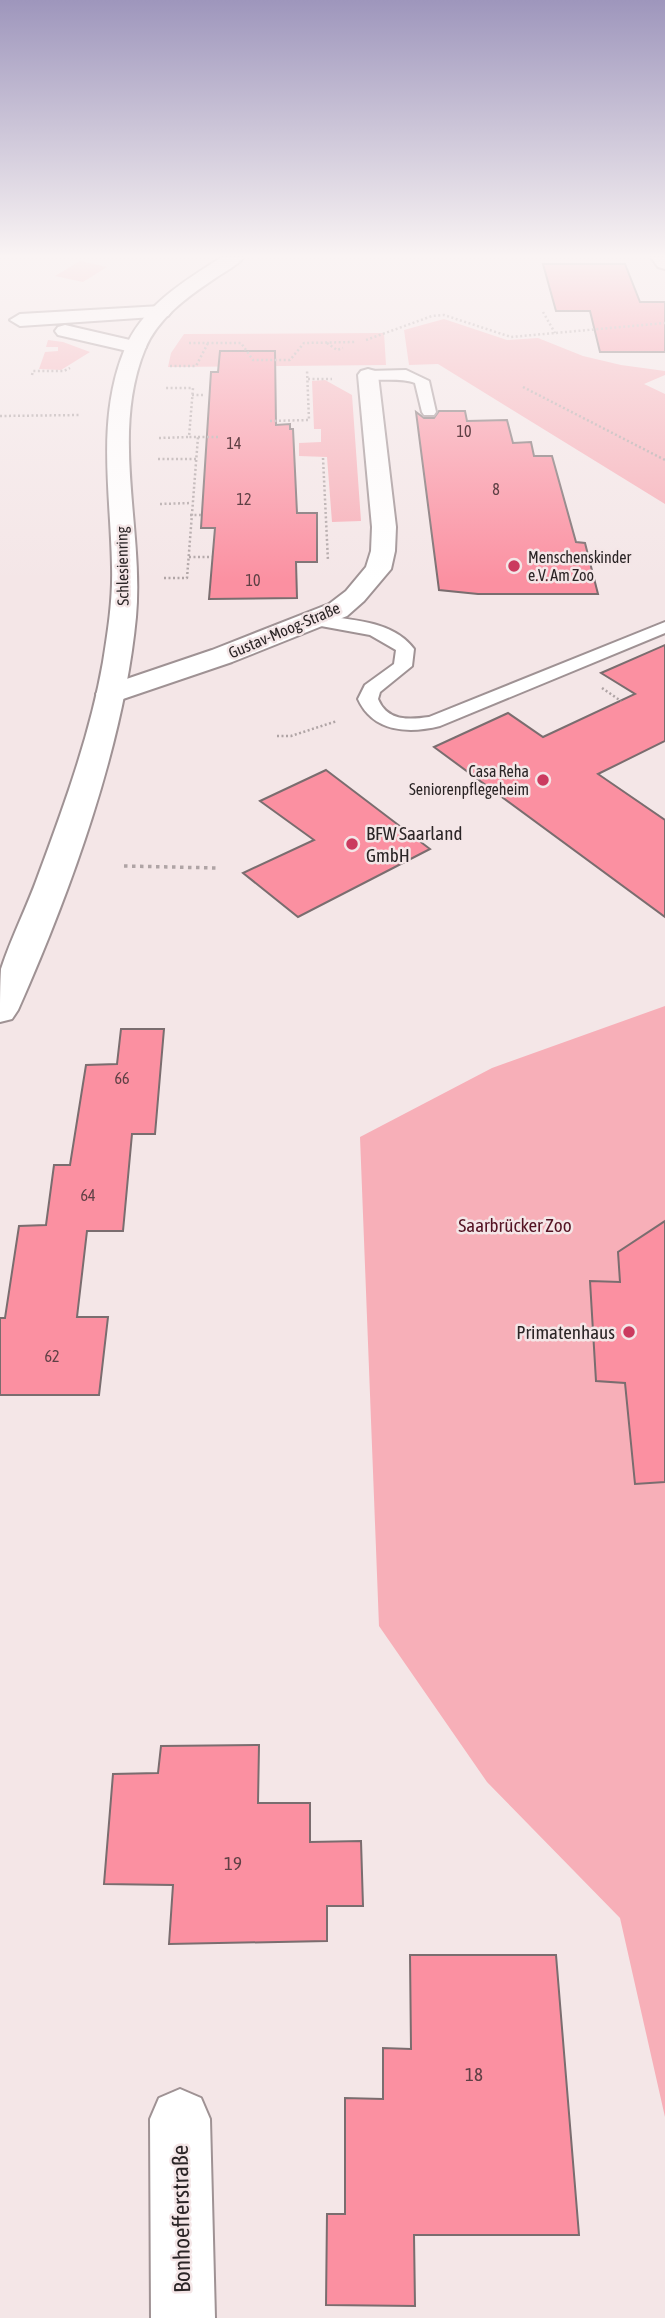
<svg xmlns="http://www.w3.org/2000/svg" width="665" height="2318" font-family="'Asap Condensed',sans-serif">
<style>
.green{fill:#f7afb8}
.building{fill:#fb90a1;stroke:#7a6d6f;stroke-width:2}
.lines{fill:none;stroke-linecap:round;stroke-linejoin:round}
.service-casing{stroke:#9f9294;stroke-width:4}
.minor-casing{stroke:#9f9294;stroke-width:4}
.tertiary-casing{stroke:#9f9294;stroke-width:4}
.path-far1{stroke:#afa4a5;stroke-width:2.5;stroke-dasharray:2 2.5;stroke-linecap:butt}
.path{stroke:#afa4a5;stroke-width:3.5;stroke-dasharray:3.5 4.5;stroke-linecap:butt}
.service{fill:#fff;fill-rule:evenodd}
.minor{fill:#fff;fill-rule:evenodd}
.tertiary{fill:#fff;fill-rule:evenodd}
.poi-dot{fill:#cb3b5f;stroke:#f4e6e7;stroke-width:2.5}
.labels{text-anchor:middle;dominant-baseline:central;stroke-width:5;stroke-linejoin:round;paint-order:stroke}
.number-label{font-size:16px;fill:#5f4045}
.far-poi-label{font-size:16px;fill:#2b2526;stroke:#f4e6e7;text-anchor:start}
.far-street-label{font-size:16px;fill:#2b2526;stroke:#f4e6e7}
.poi-label{font-size:19px;fill:#2b2526;stroke:#f4e6e7;text-anchor:start}
.park-label{font-size:19px;fill:#541323;stroke:#f4e6e7}
.near-number-label{font-size:19px;fill:#5f4045}
.near-street-label{font-size:23px;fill:#2b2526;stroke:#f4e6e7}
</style>
<rect width="100%" height="100%" fill="#f4e6e7"/>
<!-- green -->
<path class="green" d="M80,261l27,6 -24,15 -28,-6z
M444,319l63,21 31,-2 45,18 38,9 44,6v4l-21,9 21,10v110l-227,-140 -29,1 -5,-35z
M384,333l2,32 -218,2 3,-14 13,-19z
M48,340l15,2 27,10 -29,18 -22,-1 6,-17 13,-1v-4h-12z
M325,380l27,15 9,126 -29,1 -5,-65 -28,-1v-13l22,-1v-13h-7l-2,-48z
M665,1006v1111l-45,-199 -133,-136 -108,-156 -19,-489 132,-69z"/>
<!-- building -->
<path class="building" d="M543,264h82l15,38h25v50h-65l-10,-41h-34z
M220,351h55l1,74 14,-1v5h3l4,84h20v49h-21l1,36 -88,1 6,-71h-14l10,-156h7z
M439,411h26l2,10 40,-1 6,23 18,-1 3,14h18l24,86 9,1 13,51h-120l-39,-4 -23,-178 8,6h10z
M665,645v96l-67,33 67,46v97l-231,-170 74,-34 35,24 92,-43 -34,-21z
M326,770l104,79 -132,68 -55,-44 71,-33 -54,-39z
M121,1029h43l-9,105h-23l-9,97h-36l-10,86h31l-9,78h-99v-77h5l14,-92 27,-1 8,-60h16l16,-100 31,-1z
M665,1221v261l-30,2 -10,-101 -29,-2 -6,-100 30,1 -2,-30z
M259,1745l-1,58h52v39l51,-1 2,65h-36v35l-158,3 4,-59 -69,-1 9,-110 45,-1 3,-27z
M410,1955h146l23,280h-165l1,71 -89,-1 1,-91h18v-116l38,1v-51l28,1z"/>
<g class="lines">
<!-- service casing -->
<g class="service-casing">
<path id="service" d="M406,370l23,11 7,31 -2,3h-10l-2,-3 -7,-29c-17,-7 -42,1 -54,-8l7,-4z
M316,615c33,5 77,5 98,34l-2,17 -32,26 -2,7c9,22 30,21 51,18l236,-95v11l-225,93c-32,8 -67,6 -82,-27l7,-14 29,-21 2,-14 -26,-15 -60,-11 -3,-4 3,-4z"/>
</g>
<!-- minor casing -->
<g class="minor-casing">
<path id="minor" d="M651,257h14v12l-7,-2z
M161,306l7,2 3,4 -3,4 -148,10 -10,-6 10,-6z
M65,325l78,18 3,4 -3,4 -7,2 -78,-18 -3,-4 3,-4z
M368,369l7,2 3,4 18,152 -1,24 -4,18 -27,32 -17,15 -115,46 -112,38 -10,2 -10,-2 -4,-6 4,-6 112,-38 117,-46 17,-13 20,-24 5,-16 1,-24 -14,-152 3,-4z
M180,2089l21,9 9,21 5,199h-64l-1,-199 9,-21z"/>
</g>
<!-- tertiary casing -->
<g class="tertiary-casing">
<path id="tertiary" d="M222,257h22c-7,9 -20,15 -30,22 -27,18 -56,39 -69,70 -35,85 -1,180 -9,268 -12,128 -66,276 -118,393l-6,9 -12,3c0,-16 0,-37 1,-53 10,-31 26,-62 37,-93 26,-70 52,-141 65,-214 5,-31 10,-63 9,-95 -1,-72 -16,-147 12,-216 17,-44 60,-70 98,-94z"/>
</g>
<!-- path-far1 -->
<path class="path-far1" d="M543,312l12,21
M366,340l66,-24 12,-1 67,22 154,-14
M189,343h52l12,17h37l14,-17 51,-1
M327,343l10,7 6,-2
M170,366h26l12,-23
M32,375l1,-4h31l6,-3
M308,379h24
M523,387l142,73
M192,395h12
M0,416l80,-1
M270,421l39,-1 -2,-50
M198,437h21
M159,438l30,-1
M323,458l5,103
M158,459h38
M160,504l31,-1
M190,515h12
M189,557h23
M164,578h23l11,-141h-9l4,-49h-28
M602,688l19,13
M277,736h14l46,-15"/>
<!-- path -->
<path class="path" d="M124,866l93,2"/>
<!-- service -->
<use href="#service" class="service"/>
<!-- minor -->
<use href="#minor" class="minor"/>
<!-- tertiary -->
<use href="#tertiary" class="tertiary"/>
</g>
<!-- sky -->
<linearGradient id="sky" x2="0" y2="1"><stop stop-color="#9e96bc"/><stop offset="0.44" stop-color="#faf4f4"/><stop offset="1" stop-color="#faf4f4" stop-opacity="0"/></linearGradient>
<rect width="665" height="582" fill="url(#sky)"/>
<!-- markers -->
<g class="poi-dot">
<circle cx="514" cy="566" r="7"/>
<circle cx="543" cy="780" r="7"/>
<circle cx="352" cy="844" r="7"/>
<circle cx="629" cy="1332" r="7"/>
</g>
<g class="labels">
<!-- number labels -->
<g class="number-label">
<text x="464" y="431">10</text>
<text x="234" y="443">14</text>
<text x="496" y="489">8</text>
<text x="244" y="499">12</text>
<text x="253" y="580">10</text>
<text x="122" y="1078">66</text>
<text x="88" y="1195">64</text>
<text x="52" y="1356">62</text>
</g>
<!-- far-poi labels -->
<g class="far-poi-label">
<text x="528" y="557">Menschenskinder<tspan x="528" dy="18">e.V. Am Zoo</tspan></text>
<text x="529" y="771" text-anchor="end">Casa Reha<tspan x="529" dy="18">Seniorenpflegeheim</tspan></text>
</g>
<!-- far-street labels -->
<g class="far-street-label">
<text transform="translate(122 566) rotate(-91)">Schlesienring</text>
<text transform="translate(284 630) rotate(-23)">Gustav-Moog-Straße</text>
</g>
<!-- poi labels -->
<g class="poi-label">
<text x="366" y="833">BFW Saarland<tspan x="366" dy="22">GmbH</tspan></text>
<text x="615" y="1332" text-anchor="end">Primatenhaus</text>
</g>
<!-- park labels -->
<g class="park-label">
<text x="515" y="1225">Saarbrücker Zoo</text>
</g>
<!-- near-number labels -->
<g class="near-number-label">
<text x="233" y="1863">19</text>
<text x="474" y="2074">18</text>
</g>
<!-- near-street labels -->
<g class="near-street-label">
<text transform="translate(181 2219) rotate(-91)">Bonhoefferstraße</text>
</g>
</g>
</svg>
